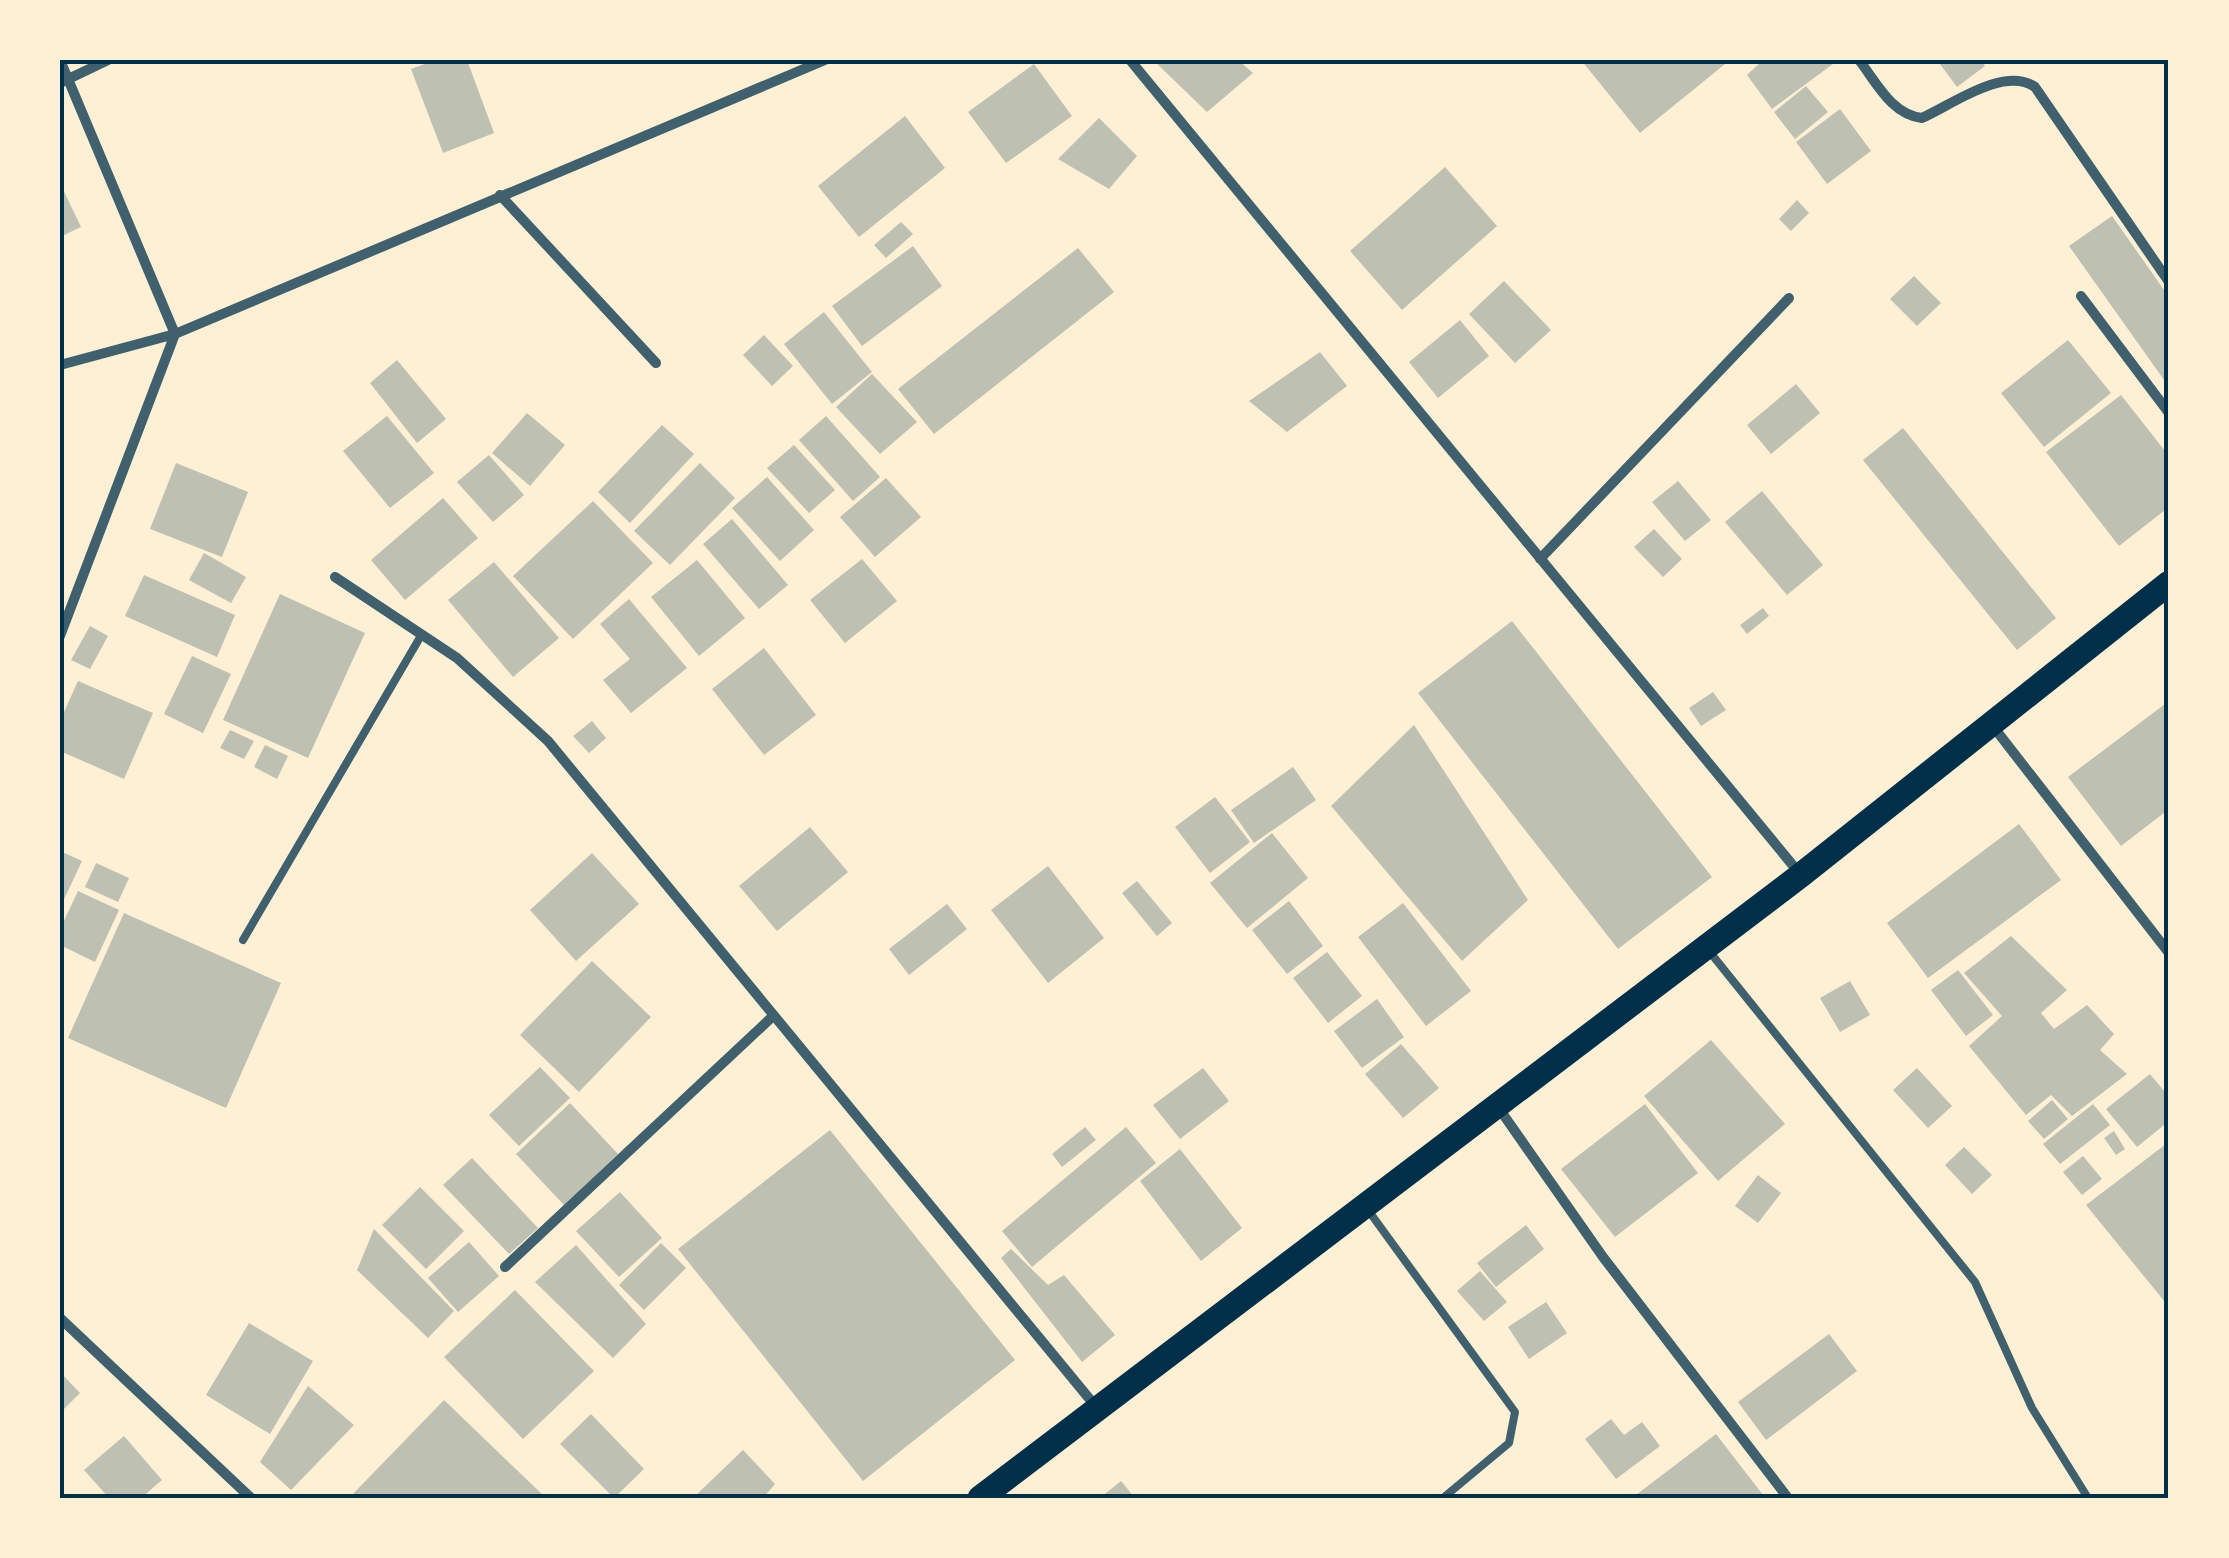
<svg xmlns="http://www.w3.org/2000/svg" width="2229" height="1558" font-family="'Alegreya Sans',sans-serif">
<style>
.building{fill:#bec0b2}
.lines{fill:none;stroke-linecap:round;stroke-linejoin:round}
.service{stroke:#3f606c;stroke-width:8}
.minor{stroke:#3f606c;stroke-width:10}
.primary{stroke:#003049;stroke-width:25}
.neatline{fill:none;stroke:#003049;stroke-width:4}
</style>
<rect width="100%" height="100%" fill="#fdf0d5"/>
<!-- building -->
<path class="building" d="M436,60h31l27,73 -51,20 -32,-84z
M1153,60h85l15,13 -46,39z
M1581,60h149l-90,73z
M1763,60h66l4,4 -61,45 -25,-34z
M1937,60h44l4,6 -28,21z
M1034,64l38,52 -66,47 -38,-51z
M1806,86l22,26 -33,27 -21,-27z
M1840,109l31,42 -44,33 -31,-42z
M905,116l40,52 -86,69 -41,-51z
M1099,118l38,38 -28,33 -51,-30z
M1445,167l52,59 -95,84 -52,-59z
M60,183l21,44 -21,10z
M1797,200l12,13 -18,18 -12,-12z
M2112,216l57,81v90l-100,-141z
M901,222l12,12 -27,24 -12,-13z
M913,246l29,40 -80,60 -30,-40z
M1078,248l36,44 -180,142 -36,-45z
M1914,276l27,27 -24,23 -27,-27z
M1504,281l47,49 -36,33 -46,-49z
M824,312l48,60 -40,32 -48,-60z
M1460,320l29,36 -51,42 -29,-36z
M764,335l29,31 -21,20 -29,-31z
M2068,340l43,53 -67,54 -43,-54z
M1320,352l27,34 -60,46 -38,-31z
M397,360l49,59 -29,24 -47,-60z
M872,374l45,48 -37,32 -44,-47z
M1796,384l24,29 -49,41 -24,-29z
M2121,395l48,61v51l-50,39 -73,-94z
M527,413l38,32 -35,41 -38,-33z
M387,416l47,57 -44,35 -47,-57z
M826,416l54,61 -27,24 -54,-61z
M662,425l32,29 -64,69 -32,-31z
M1903,428l153,190 -39,32 -154,-190z
M794,445l41,45 -26,23 -42,-45z
M489,455l35,40 -31,27 -36,-40z
M176,463l72,29 -26,65 -72,-28z
M700,463l35,35 -65,67 -36,-34z
M767,477l47,53 -34,31 -48,-53z
M886,478l35,39 -46,40 -35,-40z
M1678,481l33,39 -26,21 -33,-39z
M1762,491l61,74 -36,30 -62,-73z
M443,498l35,40 -73,62 -34,-40z
M593,501l60,62 -80,76 -60,-63z
M732,519l56,66 -29,24 -56,-65z
M1654,529l28,30 -19,18 -29,-30z
M204,553l42,24 -15,26 -42,-23z
M862,559l35,42 -52,42 -35,-43z
M697,560l48,58 -46,38 -48,-59z
M494,562l65,76 -46,39 -65,-77z
M144,575l91,40 -18,42 -92,-41z
M280,594l85,39 -57,125 -85,-38z
M629,599l58,69 -56,45 -28,-33 27,-21 -30,-35z
M1763,608l6,8 -22,18 -7,-9z
M1512,621l200,256 -94,72 -200,-256z
M90,626l18,10 -18,33 -19,-9z
M764,648l52,67 -52,40 -52,-66z
M192,656l39,18 -28,59 -39,-19z
M78,681l75,32 -29,66 -64,-28v-30z
M1713,692l13,18 -25,16 -12,-18z
M2169,701v108l-48,37 -53,-69z
M592,721l14,17 -17,15 -16,-17z
M1414,725l114,175 -66,61 -131,-155z
M230,730l24,11 -10,18 -24,-11z
M265,745l23,11 -11,23 -23,-12z
M1293,767l23,33 -62,43 -23,-33z
M1215,797l35,45 -40,31 -35,-46z
M2019,824l42,56 -133,98 -41,-55z
M810,827l38,45 -71,59 -38,-45z
M1272,833l36,45 -61,50 -37,-45z
M60,851l22,10 -22,47z
M592,853l47,51 -63,57 -46,-51z
M96,863l33,15 -11,24 -33,-15z
M1048,866l56,72 -56,45 -57,-73z
M1137,881l35,42 -15,13 -35,-43z
M78,891l41,19 -24,52 -35,-17v-16z
M1289,901l34,45 -36,28 -35,-44z
M1403,903l68,88 -45,35 -68,-89z
M947,904l20,25 -58,46 -20,-26z
M124,913l157,70 -55,125 -158,-70z
M2011,936l56,54 -26,23 13,16 33,-24 27,29 -14,16 27,24 -55,42 -21,-21 -25,20 -57,-69 33,-30 -38,-43z
M1327,952l35,44 -34,27 -35,-45z
M592,961l59,56 -72,75 -59,-57z
M1958,970l35,45 -27,21 -35,-46z
M1850,981l20,34 -30,17 -20,-34z
M1377,999l27,38 -42,31 -28,-37z
M1711,1040l74,84 -67,57 -74,-85z
M1401,1044l38,44 -36,30 -38,-44z
M540,1067l30,31 -51,48 -30,-31z
M1203,1068l26,33 -49,38 -27,-34z
M1917,1068l35,38 -24,22 -35,-38z
M2150,1074l19,23v24l-32,26 -31,-38z
M2052,1100l16,19 -24,20 -16,-18z
M570,1103l48,51 -54,51 -48,-51z
M1645,1104l53,69 -83,64 -54,-68z
M2093,1104l17,21 -50,39 -17,-20z
M1085,1127l11,13 -34,27 -10,-13z
M1126,1127l30,36 -124,104 -30,-36z
M830,1130l185,230 -152,121 -185,-232z
M2114,1131l11,18 -9,6 -12,-17z
M2166,1144l3,4v159l-83,-102z
M1964,1147l28,28 -20,19 -27,-29z
M1180,1149l62,79 -41,33 -61,-80z
M2083,1156l19,23 -20,16 -19,-23z
M472,1158l66,70 -29,26 -66,-69z
M1758,1175l23,18 -23,30 -23,-17z
M420,1187l44,44 -38,38 -44,-44z
M620,1192l42,46 -43,39 -43,-46z
M1526,1225l18,24 -48,38 -19,-24z
M374,1229l80,82 -26,27 -71,-68z
M469,1242l30,34 -41,36 -30,-34z
M661,1243l25,25 -42,42 -25,-25z
M576,1245l70,79 -33,34 -78,-76z
M1011,1249l37,36 16,-10 51,60 -33,27 -81,-104z
M1480,1271l27,31 -23,19 -27,-30z
M515,1290l79,81 -71,68 -79,-82z
M1546,1302l21,31 -38,26 -21,-32z
M249,1323l64,38 -43,73 -64,-39z
M1829,1334l28,37 -91,69 -28,-38z
M60,1372l20,21 -17,17 -3,-3z
M308,1386l46,39 -63,65 -31,-28z
M444,1400l102,98h-197z
M591,1414l53,55 -30,29 -54,-54z
M1611,1419l13,16 18,-13 18,24 -44,33 -31,-40z
M1716,1434l47,61 -131,3z
M124,1436l38,44 -21,18h-32l-25,-28z
M743,1450l32,34 -12,14h-70z
M1121,1481l14,17h-35z"/>
<g class="lines">
<!-- service -->
<path class="service" d="M243,940l179,-306
M1709,951l266,331 57,126 56,90
M1368,1210l147,202 -6,31 -66,55"/>
<!-- minor -->
<path class="minor" d="M60,60l115,274 650,-274
M1130,60l670,814
M1859,60c18,23 32,54 63,58 31,-14 82,-52 113,-31l134,195
M60,83l48,-23
M500,195l156,168
M2081,296l88,117
M60,365l115,-31
M1540,559l249,-261
M335,577l122,81 91,83 549,667
M60,636l115,-302
M1992,725l177,228
M1498,1107l105,150 185,241
M505,1267l267,-250
M60,1318l191,180"/>
<!-- primary -->
<path class="primary" d="M980,1498l821,-623 368,-292"/>
</g>
<!-- border -->
<rect width="2229" height="1558" fill="none" stroke="#fdf0d5" stroke-width="125"/>
<rect x="62" y="62" width="2104" height="1434" class="neatline"/>
</svg>
